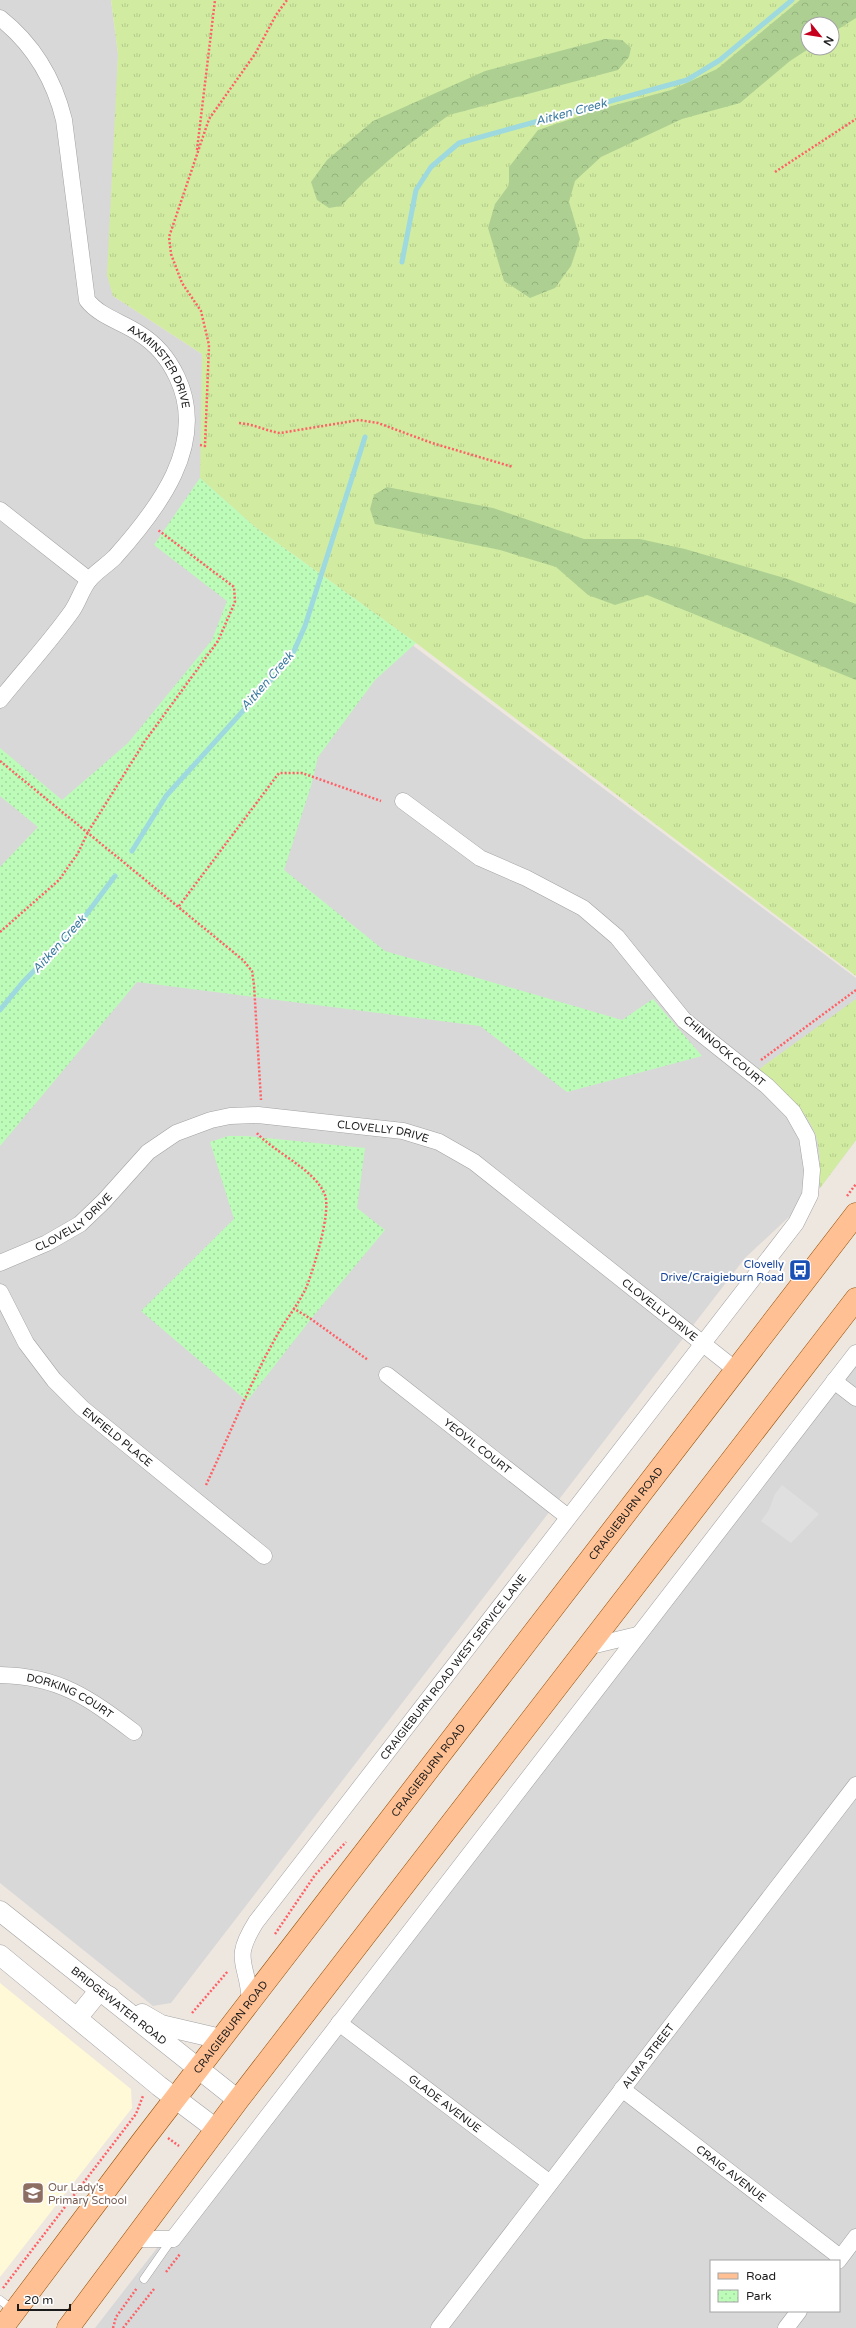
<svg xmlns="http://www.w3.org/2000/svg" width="856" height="2328" font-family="'Varela Round',sans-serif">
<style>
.residential{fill:#d9d8d8;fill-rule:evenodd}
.education{fill:#fff9d8}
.grass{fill:url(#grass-tufts);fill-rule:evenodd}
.forest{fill:url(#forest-crowns)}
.park{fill:url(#park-dots)}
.parking{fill:#dfdfdf}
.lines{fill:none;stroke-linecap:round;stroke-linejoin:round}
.stream{stroke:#9dd9df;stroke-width:5}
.service-casing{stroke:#a2a2a2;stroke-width:9}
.minor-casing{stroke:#a2a2a2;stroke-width:17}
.tertiary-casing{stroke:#a2a2a2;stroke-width:21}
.primary-casing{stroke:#934d00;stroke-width:23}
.path{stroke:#ff6066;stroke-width:2.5;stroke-dasharray:2 2;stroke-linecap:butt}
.service{stroke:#fff;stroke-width:8}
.minor{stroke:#fff;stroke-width:16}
.tertiary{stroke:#fff;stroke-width:20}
.primary{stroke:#ffc194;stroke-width:22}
.labels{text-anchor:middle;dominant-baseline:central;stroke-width:4;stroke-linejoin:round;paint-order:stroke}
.street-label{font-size:11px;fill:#1b1b1b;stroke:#fff}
.transit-label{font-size:11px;fill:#164399;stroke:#fff;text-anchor:end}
.education-label{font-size:11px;fill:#785e54;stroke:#fff;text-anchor:start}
.water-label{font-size:12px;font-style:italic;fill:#3e7da0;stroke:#fff}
</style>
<defs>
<pattern id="grass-tufts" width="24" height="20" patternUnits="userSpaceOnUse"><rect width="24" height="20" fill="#d1eca1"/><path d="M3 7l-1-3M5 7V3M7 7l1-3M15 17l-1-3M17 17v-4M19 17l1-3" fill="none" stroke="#b3ca8a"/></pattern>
<pattern id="forest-crowns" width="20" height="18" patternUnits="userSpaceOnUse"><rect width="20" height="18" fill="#add092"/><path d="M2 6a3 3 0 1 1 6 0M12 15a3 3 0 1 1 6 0" fill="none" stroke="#94b27d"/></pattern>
<pattern id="park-dots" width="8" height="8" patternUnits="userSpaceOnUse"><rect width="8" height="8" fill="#bdfcb8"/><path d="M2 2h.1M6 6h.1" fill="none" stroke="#a2d79e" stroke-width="1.8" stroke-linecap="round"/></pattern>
</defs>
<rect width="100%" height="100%" fill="#eee7e0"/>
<!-- residential -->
<path class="residential" d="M0,0h111l7,54 -5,242 89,58 53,173 601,451v162l-36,48 -75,70 -574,745 -18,3 -153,-123z
M856,1346v982h-761zM711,2261h128v50h-128z"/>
<!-- education -->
<path class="education" d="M0,1983l131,106 1,19 -132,169z"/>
<!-- grass -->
<path class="grass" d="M111,0h745v976l-440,-333 -161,-116 -55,-49 2,-124 -89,-58 -6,-21 11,-221zM808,24h24v24h-24z
M856,999v141l-36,48c0,-17 1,-39 -5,-55 -12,-27 -35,-46 -57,-63z"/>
<!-- forest -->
<path class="forest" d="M800,0h56v18l-24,15v-9h-24l2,24 -20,13 -50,42 -58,16 -81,38 -26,24 -6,21 11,37 -9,27 -16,22 -25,10 -26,-17 -16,-53 7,-24 14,-19v-18l29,-37 66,-22 67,-18 46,-21z
M605,39l17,1 9,8 -2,9 -11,13 -169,45 -53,39 -32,28 -23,24 -12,2 -12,-8 -6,-18 16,-22 46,-39 112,-50z
M387,487l106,21 91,31h56l45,10 103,30 68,25v76l-209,-85 -32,10 -27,-10 -32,-28 -56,-17 -125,-26 -5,-15 4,-14z"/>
<!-- park -->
<path class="park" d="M200,478l55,49 161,116 -41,37 -57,77 -7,29 -27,84 101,81 237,69 31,-21 49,57 -135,36 -87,-66 -343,-44 -137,164v-279l38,-40 -38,-31v-48l62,52 66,-57 84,-103 15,-39 -73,-56z
M228,1136h18l119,12 -8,60 28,22 -74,89 -64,82 -106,-90 93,-92 -24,-77z"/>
<!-- parking -->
<path class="parking" d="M782,1485l37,29 -28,29 -30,-22 8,-11 6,-16z"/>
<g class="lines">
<!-- stream -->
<path class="stream" d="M402,262l14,-72 15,-23 28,-24 228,-63 33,-20 72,-60
M132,851l34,-55 113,-125 15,-20 11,-25 60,-189
M0,1010l23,-28 54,-55 38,-51"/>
<!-- service casing -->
<g class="service-casing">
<path id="service" d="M144,2279l28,-40
M0,2300l14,11"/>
</g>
<!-- minor casing -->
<g class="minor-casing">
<g id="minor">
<path id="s1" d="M0,18c34,27 54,61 64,102l23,180c13,17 36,22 53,34 16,10 29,26 37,43 32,67 -20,133 -62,180 -8,8 -18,14 -25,22 -8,9 -11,22 -18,32 -22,31 -48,59 -72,89"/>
<path d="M0,510l89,70"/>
<path id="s2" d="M0,1263l47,-20 33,-19 24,-23 44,-49 28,-19 35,-13 19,-4 28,-1 145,16 36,11 35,20 262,208"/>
<path id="s3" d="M0,1292l26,51 28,37 28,28 182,148"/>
<path id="s4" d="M387,1375l181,142"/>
<path d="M834,1381l22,17"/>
<path d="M587,1647l50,-12"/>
<path id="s5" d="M0,1675c59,1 89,23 134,57"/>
<path id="s6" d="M250,2002c-2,-41 -19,-40 6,-80l540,-699 14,-28 2,-25 -5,-33 -14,-25 -26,-26 -83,-66 -67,-83 -34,-29 -57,-30 -46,-20 -77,-57"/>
<path id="s7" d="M339,2023l211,160"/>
<path id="s8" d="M622,2089l218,168"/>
<path d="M135,2239h38l683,-886"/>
<path d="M838,2261l18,-24"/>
<path id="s9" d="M439,2328l417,-543"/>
<path d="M786,2328l13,-17"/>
</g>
</g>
<!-- tertiary casing -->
<g class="tertiary-casing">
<g id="tertiary">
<path id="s10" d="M0,1911l238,189"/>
<path d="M0,1955l159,131 57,43"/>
<path d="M142,2014l19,11 60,14"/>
<path d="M78,2017l21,-26 11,6"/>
</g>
</g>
<!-- primary casing -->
<g class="primary-casing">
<g id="primary">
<path id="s11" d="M2,2328l139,-185 715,-929"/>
<path d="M68,2328l170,-228 618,-801"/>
</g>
</g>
<!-- path -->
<path class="path" d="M197,150l18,-150
M775,172l81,-53
M239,423c15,1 27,8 41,10l79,-13 19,3 54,20 81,24
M200,445l5,1 4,-101 -8,-34 -19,-28 -11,-29 -2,-17 40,-118 46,-65 21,-39 11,-15
M0,761l243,199 9,11 2,14 7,115
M179,906l100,-133h23l79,28
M0,932l59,-52 19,-27 10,-21 57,-91 73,-100 17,-39 -1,-15 -76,-57
M761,1060l95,-70
M847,1196l9,-12
M293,1308l18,11 57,41
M206,1485c23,-49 43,-100 70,-148 9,-17 25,-35 32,-54 7,-19 23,-71 17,-88 -10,-26 -52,-43 -69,-63
M275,1934l40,-59 31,-33
M192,2013l36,-42
M168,2138l11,8
M166,2272l14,-18
M3,2288l133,-174 7,-18
M113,2328l3,-11 21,-29
M123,2328l31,-39"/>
<!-- service -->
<use href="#service" class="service"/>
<!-- minor -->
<use href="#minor" class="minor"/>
<!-- tertiary -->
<use href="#tertiary" class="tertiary"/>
<!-- primary -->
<use href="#primary" class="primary"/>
</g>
<!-- icons -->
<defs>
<g id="bus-square" transform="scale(1.15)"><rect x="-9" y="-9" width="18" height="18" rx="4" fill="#1a4fb4" stroke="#fff"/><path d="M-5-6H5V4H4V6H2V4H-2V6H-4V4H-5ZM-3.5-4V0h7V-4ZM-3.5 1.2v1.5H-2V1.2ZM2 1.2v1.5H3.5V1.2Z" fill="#fff"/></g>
<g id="school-square" transform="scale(1.15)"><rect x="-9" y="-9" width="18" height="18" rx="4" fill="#8d6e63" stroke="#fff"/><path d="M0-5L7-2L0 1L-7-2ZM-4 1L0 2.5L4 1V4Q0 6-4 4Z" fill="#fff"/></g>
</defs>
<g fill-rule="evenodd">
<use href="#bus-square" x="800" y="1270"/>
<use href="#school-square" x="33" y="2193"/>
</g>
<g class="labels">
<!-- street labels -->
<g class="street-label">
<text stroke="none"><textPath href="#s1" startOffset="406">AXMINSTER DRIVE</textPath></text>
<text transform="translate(724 1051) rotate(40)">CHINNOCK COURT</text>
<text stroke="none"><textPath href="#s2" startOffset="433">CLOVELLY DRIVE</textPath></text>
<text stroke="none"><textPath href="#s2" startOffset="85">CLOVELLY DRIVE</textPath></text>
<text stroke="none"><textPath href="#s2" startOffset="768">CLOVELLY DRIVE</textPath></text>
<text stroke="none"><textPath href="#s3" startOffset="189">ENFIELD PLACE</textPath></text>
<text stroke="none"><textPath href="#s4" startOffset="115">YEOVIL COURT</textPath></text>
<text stroke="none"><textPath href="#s11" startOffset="1026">CRAIGIEBURN ROAD</textPath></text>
<text stroke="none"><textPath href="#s6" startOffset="406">CRAIGIEBURN ROAD WEST SERVICE LANE</textPath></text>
<text stroke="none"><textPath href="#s5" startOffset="74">DORKING COURT</textPath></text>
<text stroke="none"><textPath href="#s11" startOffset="702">CRAIGIEBURN ROAD</textPath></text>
<text stroke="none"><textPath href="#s10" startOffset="152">BRIDGEWATER ROAD</textPath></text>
<text stroke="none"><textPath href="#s11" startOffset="378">CRAIGIEBURN ROAD</textPath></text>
<text stroke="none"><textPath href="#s9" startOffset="343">ALMA STREET</textPath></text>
<text stroke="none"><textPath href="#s7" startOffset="133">GLADE AVENUE</textPath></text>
<text stroke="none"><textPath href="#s8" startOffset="138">CRAIG AVENUE</textPath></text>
</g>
<!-- transit labels -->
<g class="transit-label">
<text x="784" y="1264">Clovelly<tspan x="784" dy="13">Drive/Craigieburn Road</tspan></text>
</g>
<!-- education labels -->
<g class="education-label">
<text x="48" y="2187">Our Lady's<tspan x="48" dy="13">Primary School</tspan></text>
</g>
<!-- water labels -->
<g class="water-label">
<text transform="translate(571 112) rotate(-15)">Aitken Creek</text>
<text transform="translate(267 681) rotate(-49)">Aitken Creek</text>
<text transform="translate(59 944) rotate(-48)">Aitken Creek</text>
</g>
</g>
<!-- legend -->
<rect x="710" y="2260" width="130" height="52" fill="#ffffff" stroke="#a4a4a4"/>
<rect x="718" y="2273" width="20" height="6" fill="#ffc194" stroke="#a4a4a4"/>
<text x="746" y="2280" font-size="12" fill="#1b1b1b">Road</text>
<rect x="718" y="2290" width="20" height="12" fill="url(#park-dots)" stroke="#a4a4a4"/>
<text x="746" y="2300" font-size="12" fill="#1b1b1b">Park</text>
<!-- north arrow -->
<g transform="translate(820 36) rotate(120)"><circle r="19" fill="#ffffff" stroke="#a4a4a4"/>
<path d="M0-3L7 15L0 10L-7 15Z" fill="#c7001d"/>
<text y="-6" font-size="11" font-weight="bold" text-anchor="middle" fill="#1b1b1b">N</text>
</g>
<!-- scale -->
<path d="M18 2304v6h52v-6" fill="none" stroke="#1b1b1b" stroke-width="2"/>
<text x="24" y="2304" font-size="12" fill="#1b1b1b" stroke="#ffffff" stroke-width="3" paint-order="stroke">20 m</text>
</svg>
